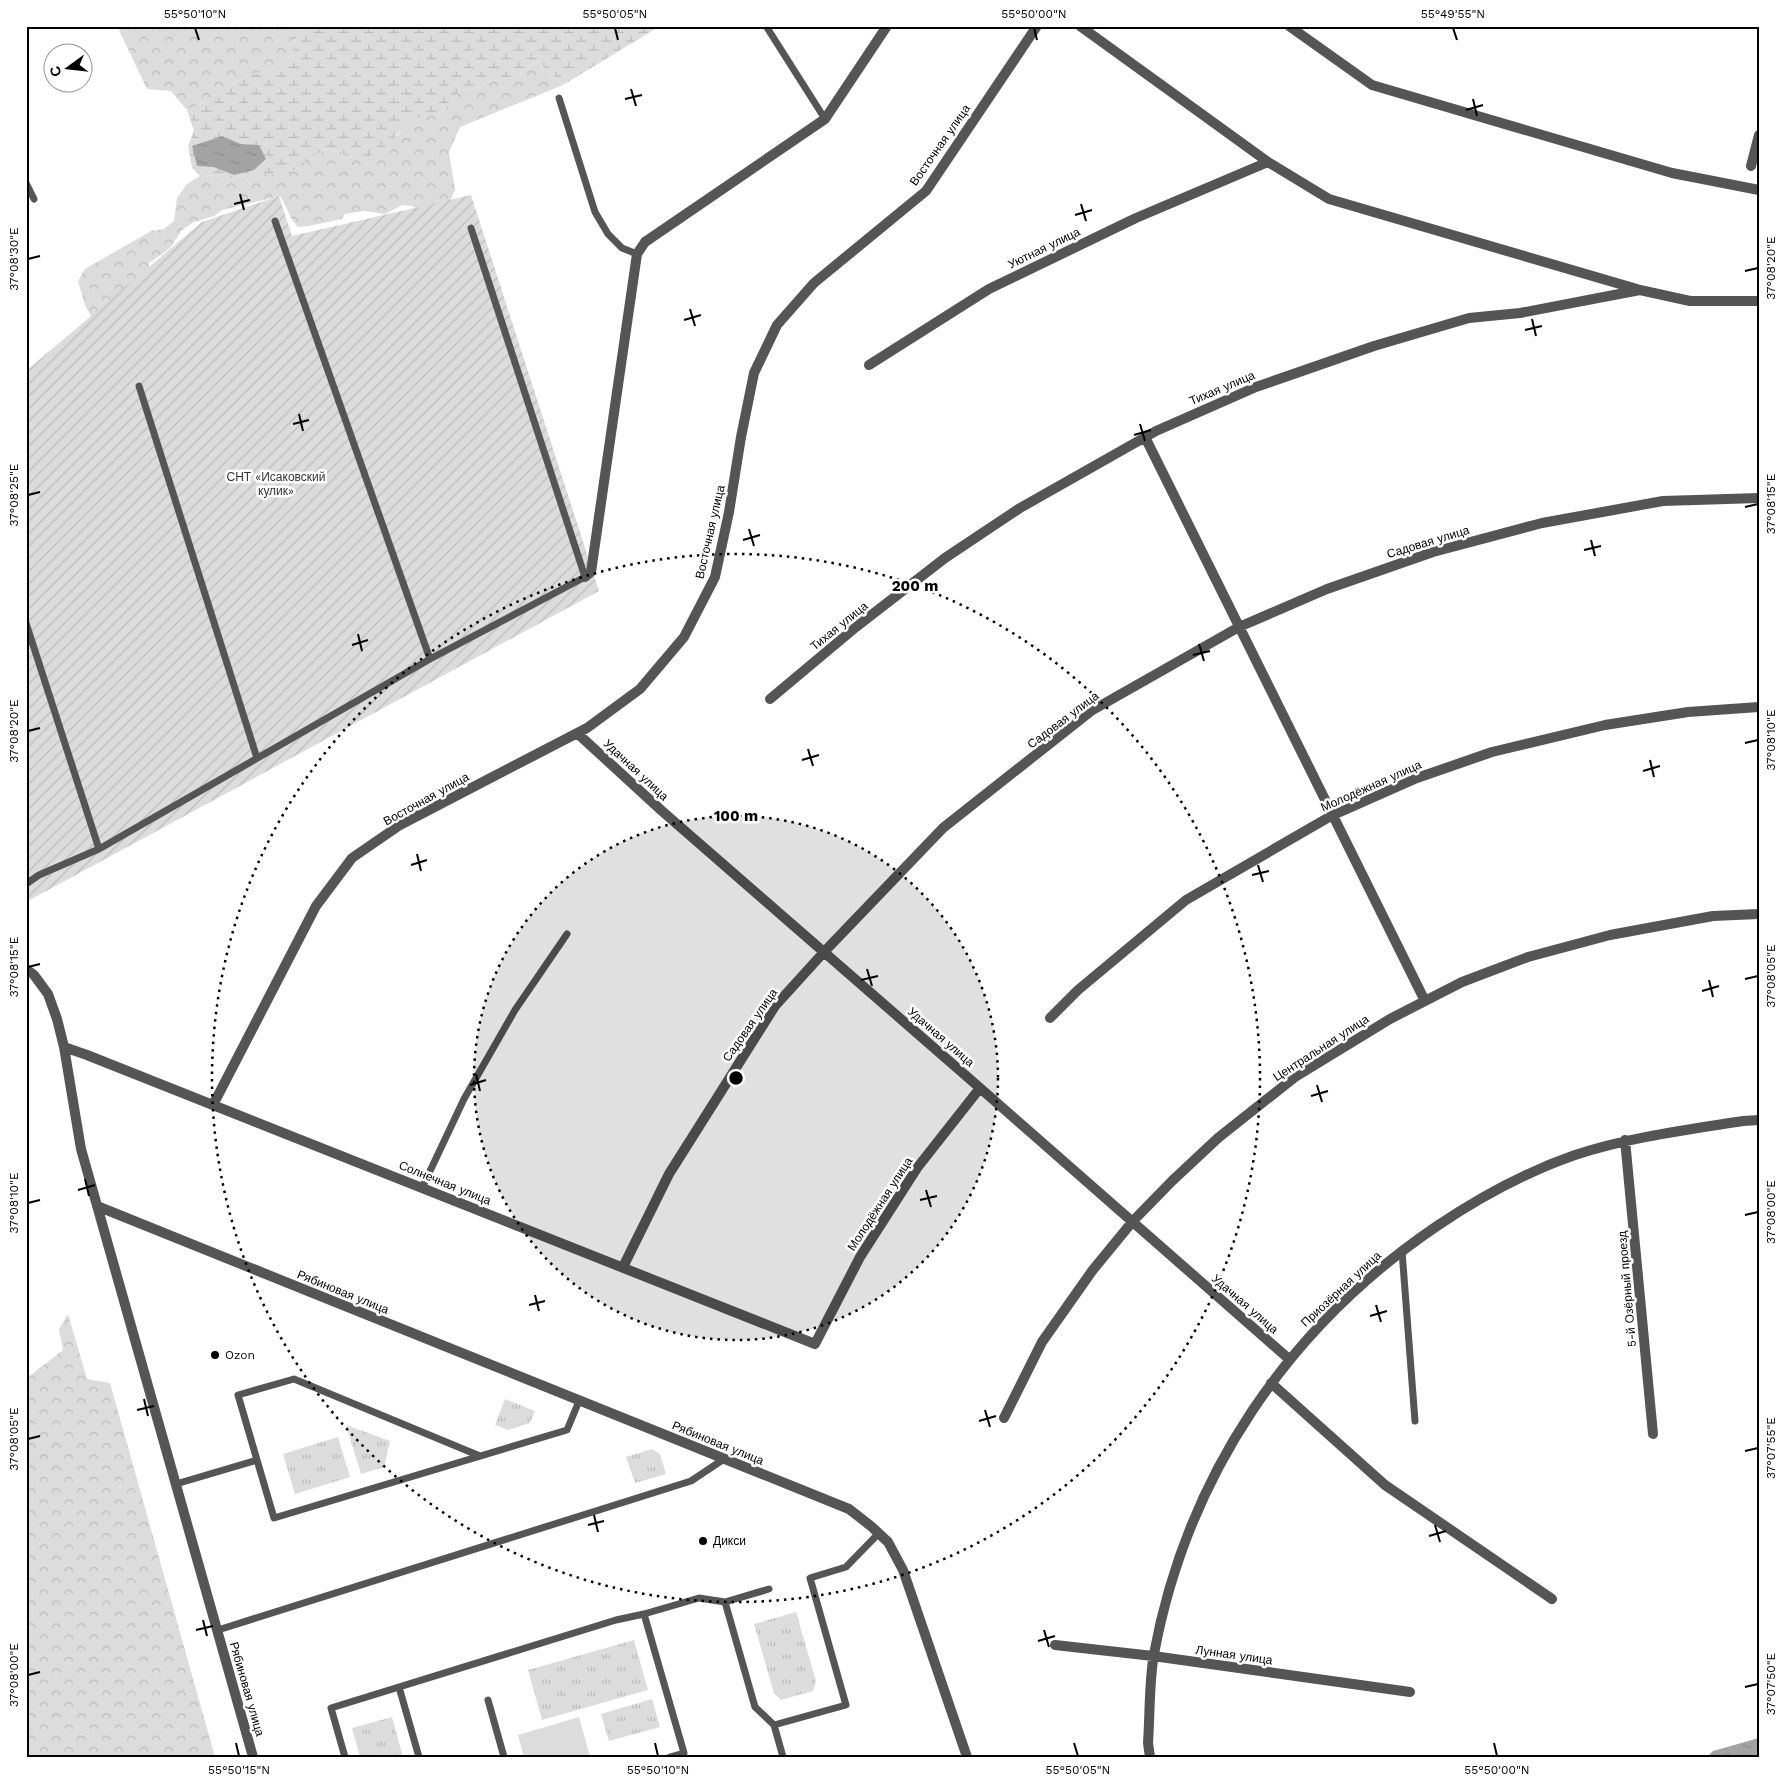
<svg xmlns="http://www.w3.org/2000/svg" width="1785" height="1783" font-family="'Work Sans',sans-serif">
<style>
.grass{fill:url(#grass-tufts)}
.forest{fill:url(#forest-crowns)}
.wetland{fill:url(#wetland-marsh);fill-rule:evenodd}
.garden{fill:url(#garden-furrows)}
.pitch{fill:#dcdcdc}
.water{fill:url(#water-ripples)}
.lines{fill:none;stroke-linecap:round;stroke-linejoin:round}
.service{stroke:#555;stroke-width:7}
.minor{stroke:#555;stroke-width:10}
.ticks{fill:none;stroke:#000;stroke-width:2}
.ring{fill:none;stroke:#000;stroke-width:2.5;stroke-dasharray:2.5 5}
.poi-dot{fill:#000;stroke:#fff;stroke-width:2}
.labels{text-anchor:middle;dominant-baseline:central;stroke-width:5;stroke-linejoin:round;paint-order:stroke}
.street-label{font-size:12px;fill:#000;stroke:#fff}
.park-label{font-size:12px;fill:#333;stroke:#fff}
.poi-label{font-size:12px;fill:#000;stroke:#fff;text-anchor:start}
.centre{fill:#000;stroke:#fff;stroke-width:2.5}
.ring-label{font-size:15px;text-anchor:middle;font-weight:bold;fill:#000;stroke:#fff;stroke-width:5;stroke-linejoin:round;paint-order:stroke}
.neatline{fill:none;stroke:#000;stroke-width:2}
.ticks-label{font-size:12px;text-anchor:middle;fill:#000}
</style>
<defs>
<pattern id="grass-tufts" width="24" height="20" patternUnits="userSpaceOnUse" patternTransform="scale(1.25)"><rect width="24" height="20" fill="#dcdcdc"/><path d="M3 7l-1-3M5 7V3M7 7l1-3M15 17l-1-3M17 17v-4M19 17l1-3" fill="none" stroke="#bbb"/></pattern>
<pattern id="forest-crowns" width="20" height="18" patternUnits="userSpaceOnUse" patternTransform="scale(1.25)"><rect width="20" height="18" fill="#dcdcdc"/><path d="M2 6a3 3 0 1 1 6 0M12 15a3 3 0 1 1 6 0" fill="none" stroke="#bbb"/></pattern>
<pattern id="wetland-marsh" width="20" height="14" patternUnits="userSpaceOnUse" patternTransform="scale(1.25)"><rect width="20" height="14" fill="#dcdcdc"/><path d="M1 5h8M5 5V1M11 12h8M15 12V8" fill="none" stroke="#bbb"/></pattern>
<pattern id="garden-furrows" width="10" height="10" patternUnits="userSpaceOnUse" patternTransform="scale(1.25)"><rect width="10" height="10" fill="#dcdcdc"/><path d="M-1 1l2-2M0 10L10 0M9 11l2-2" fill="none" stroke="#bbb"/></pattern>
<pattern id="water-ripples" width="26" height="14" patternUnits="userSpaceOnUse" patternTransform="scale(1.25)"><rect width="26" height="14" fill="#a3a3a3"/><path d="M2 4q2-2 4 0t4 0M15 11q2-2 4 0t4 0" fill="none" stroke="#8b8b8b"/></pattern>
</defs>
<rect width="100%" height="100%" fill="#fff"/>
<!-- grass -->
<path class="grass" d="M505,1399l30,12 -5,12 -22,7 -13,-5z
M346,1425l44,16 -6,26 -23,7z
M338,1437l12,40 -55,17 -12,-40z
M652,1449l8,5 6,20 -31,9 -9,-26z
M796,1612l20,69 -3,10 -32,9 -7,-7 -20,-69z
M634,1640l14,50 -106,30 -14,-50z
M652,1699l8,28 -51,14 -8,-27z
M392,1717l11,40h-43l-8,-29z"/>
<!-- forest -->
<path class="forest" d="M117,26h180l1,6 -6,22 -20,16 -24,6 -21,10 -18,14 -22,10 -16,-19 -24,-2z
M538,61l25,24 -103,42 -11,25 6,38 -9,19 -18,6 -16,-9 -10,-1 -17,9 -21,-3 -19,3 -3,5 -33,7 -11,1c-9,-9 -11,-20 -18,-31l-58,14 -8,6 -20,6 -12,8 -12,18 -21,15 -1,15 -53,45 -10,-18 -7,-24 7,-12 66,-38 13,-2 10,-8 3,-23 10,-14 13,-8 21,-1 14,4 81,-24 9,-6 14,2 10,6 48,-21 10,-15 34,-8 20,-23 16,-2 10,-6 31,-6 9,-9z
M68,1314l19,65 23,4 105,374h-189v-376l1,-3 36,-28 -4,-21z"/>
<!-- wetland -->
<path class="wetland" d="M297,26h363l-97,59 -25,-24 -11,6 -9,9 -31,6 -10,6 -16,2 -20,23 -34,8c-11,18 -32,41 -56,36 -4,0 -7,-3 -11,-5 -4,-2 -10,-2 -15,-3l-40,27 -26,-3 -24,6 -14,-4 -21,1 -8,-9 -4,-21 6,-15 -7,-21 22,-10 18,-14 21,-10 24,-6 20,-16 6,-22zM222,136l19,8 17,1 8,14 -13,11 -19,5 -21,-8 -16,-1 -4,-20z"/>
<!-- garden -->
<path class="garden" d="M471,195l128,396 -573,311v-531l176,-149 77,-26 13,40z"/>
<!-- pitch -->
<path class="pitch" d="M579,1717l11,40h-66l-6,-22z"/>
<!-- water -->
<path class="water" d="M222,136l19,8 18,1 7,14 -12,11 -20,5 -21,-8 -16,-1 -5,-20z
M1759,1738v19h-52l6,-6z"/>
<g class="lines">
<!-- service -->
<path class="service" d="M766,26l59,93
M559,98l36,114 13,22 14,14 15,6
M26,183l8,16
M275,221l155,438
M139,386l118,372
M26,623l73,226
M26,884l13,-9 60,-26 331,-190 155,-82 -114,-349
M422,1188l42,-89 51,-89 52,-76
M1402,1251l13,170
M257,1460l-19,-65 56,-16 186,77
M176,1484l81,-24 17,58 293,-88 12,-29
M725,1602l30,105 19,18 9,32
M218,1630l473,-149 33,-22
M399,1687l20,70
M488,1700l16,57
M774,1725l72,-20 -36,-127 36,-11 33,-34
M345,1757l-14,-49 285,-88 28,-6
M670,1757l14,-4 -40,-139 55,-16 26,4 44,-13"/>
<!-- minor -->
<path class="minor" d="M1080,26l188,136 61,37 308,90
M1289,26l83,59 300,88 87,17
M1751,166l8,-31
M869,365l120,-76 147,-71 132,-56
M1145,437l280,564
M585,577l6,-5 46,-318 8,-12 180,-123 62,-93
M770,699l86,-72 89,-69 75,-50 136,-77 100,-44 118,-41 95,-28 51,-5 120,-23 50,11h69
M577,733l85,78 318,277 309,271
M26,969l8,6 14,19 9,25 7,28 17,102 172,608
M1050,1018l28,-28 108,-90 145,-84 86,-38 75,-26 113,-27 83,-13 71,-5
M64,1047l23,8 728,289 45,-87 57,-89 63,-80
M213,1105l103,-199 36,-48 48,-33 187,-97 53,-39 44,-52 31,-60 14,-65 12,-75 13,-64 23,-48 37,-42 112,-92 111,-165
M1625,1140l28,294
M97,1206l752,303 23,18 16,15 15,28 64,187
M623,1267l46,-93 106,-168 49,-54 119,-124 148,-117 148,-84 88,-38 106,-37 109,-29 121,-22 96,-3
M1271,1383l114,102 167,114
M1004,1418l38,-76 50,-71 41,-50 39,-40 46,-43 77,-61 95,-58 72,-37 66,-25 82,-22 103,-19 46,-2
M1055,1645l98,11 257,36
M1150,1757l-2,-14c2,-28 1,-62 6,-89 33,-178 134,-327 283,-428 43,-29 89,-54 138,-71 55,-18 111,-25 168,-34l16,-1"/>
</g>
<!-- ticks -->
<path class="ticks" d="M195,28l4,12M615,28l3,12M1034,28l3,12M1453,28l4,12M631,89l5,17M625,99l17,-4M1473,99l4,17M1466,110l17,-5M240,194l4,16M234,204l16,-4M1081,204l5,17M1075,215l17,-5M28,259l12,-3M1745,271l13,-3M690,309l5,17M1532,319l4,17M684,320l17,-5M1525,330l17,-4M299,414l4,17M293,424l16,-4M1140,424l5,17M1134,435l17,-5M28,495l12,-3M1745,507l13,-3M749,529l5,17M743,540l17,-5M1591,540l4,16M1584,550l17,-4M358,634l4,17M1199,644l5,17M352,645l16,-5M1193,655l17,-4M28,731l12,-3M1745,743l13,-3M808,749l5,17M802,760l17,-5M1650,760l4,17M1643,771l17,-5M417,854l4,17M411,865l16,-5M1258,865l5,17M1252,875l17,-4M28,967l12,-3M867,969l5,17M1745,979l13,-3M861,980l17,-4M1709,980l4,17M1702,991l17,-5M476,1074l4,17M470,1085l16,-5M1317,1085l5,17M1311,1096l17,-5M85,1179l4,17M78,1190l17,-5M926,1190l5,17M920,1200l17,-4M28,1203l12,-3M1745,1215l13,-3M535,1295l4,16M529,1305l16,-4M1376,1305l5,17M1370,1316l17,-5M144,1399l4,17M137,1410l17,-4M985,1410l5,17M979,1421l17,-5M28,1439l12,-3M1745,1451l13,-3M594,1515l4,17M588,1525l16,-4M1435,1525l5,17M1429,1536l17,-5M203,1620l4,16M196,1630l17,-4M1044,1630l5,17M1038,1641l17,-5M28,1675l12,-3M1745,1687l13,-3M236,1743l3,13M655,1743l3,13M1074,1743l4,13M1494,1743l3,13"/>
<!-- distance rings -->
<circle cx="736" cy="1078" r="262" fill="#000" fill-opacity=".12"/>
<g class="ring">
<circle cx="736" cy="1078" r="262"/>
<circle cx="736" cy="1078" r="524"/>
</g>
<!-- markers -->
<g class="poi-dot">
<circle cx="215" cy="1355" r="5"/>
<circle cx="703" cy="1541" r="5"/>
</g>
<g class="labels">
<!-- street labels -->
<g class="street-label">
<text transform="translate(940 145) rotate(-55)">Восточная улица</text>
<text transform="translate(1044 248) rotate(-26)">Уютная улица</text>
<text transform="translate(1222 388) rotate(-23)">Тихая улица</text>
<text transform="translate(710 532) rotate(-77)">Восточная улица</text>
<text transform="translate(1428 542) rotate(-17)">Садовая улица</text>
<text transform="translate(839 626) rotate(-39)">Тихая улица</text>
<text transform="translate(1063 720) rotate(-37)">Садовая улица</text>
<text transform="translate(636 770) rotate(43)">Удачная улица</text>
<text transform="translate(1371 786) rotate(-24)">Молодёжная улица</text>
<text transform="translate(426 799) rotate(-29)">Восточная улица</text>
<text transform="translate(750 1025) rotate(-55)">Садовая улица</text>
<text transform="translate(941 1037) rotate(41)">Удачная улица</text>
<text transform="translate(1321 1048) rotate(-33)">Центральная улица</text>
<text transform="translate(445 1183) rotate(22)">Солнечная улица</text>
<text transform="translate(880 1204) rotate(-57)">Молодёжная улица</text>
<text transform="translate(1341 1289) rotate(-43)">Приозёрная улица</text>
<text transform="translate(1627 1289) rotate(-95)">5-й Озёрный проезд</text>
<text transform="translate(343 1292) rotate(22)">Рябиновая улица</text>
<text transform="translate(1245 1304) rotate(41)">Удачная улица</text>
<text transform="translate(718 1443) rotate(22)">Рябиновая улица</text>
<text transform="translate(1234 1655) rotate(8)">Лунная улица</text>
<text transform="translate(247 1689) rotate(74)">Рябиновая улица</text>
</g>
<!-- park labels -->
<g class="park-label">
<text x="276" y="477">СНТ «Исаковский<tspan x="276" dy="14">кулик»</tspan></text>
</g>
<!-- poi labels -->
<g class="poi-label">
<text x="225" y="1355">Ozon</text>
<text x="713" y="1541">Дикси</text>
</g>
</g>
<circle cx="736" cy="1078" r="8" class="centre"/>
<g class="ring-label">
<text x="915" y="591">200 m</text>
<text x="736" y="821">100 m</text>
</g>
<!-- border -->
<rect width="1785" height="1783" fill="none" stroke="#ffffff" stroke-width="55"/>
<!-- north arrow -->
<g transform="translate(68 68) rotate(255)"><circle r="24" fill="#ffffff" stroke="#999999"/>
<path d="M0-4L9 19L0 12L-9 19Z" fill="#000000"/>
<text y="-8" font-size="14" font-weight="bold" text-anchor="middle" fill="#000000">С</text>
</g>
<rect x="28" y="28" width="1730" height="1728" class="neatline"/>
<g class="ticks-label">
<text x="195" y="18">55°50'10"N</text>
<text x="615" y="18">55°50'05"N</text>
<text x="1034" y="18">55°50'00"N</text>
<text x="1453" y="18">55°49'55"N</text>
<text transform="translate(14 259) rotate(-90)" y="4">37°08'30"E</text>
<text transform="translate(1771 268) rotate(-90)" y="4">37°08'20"E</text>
<text transform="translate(14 495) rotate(-90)" y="4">37°08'25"E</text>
<text transform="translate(1771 504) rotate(-90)" y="4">37°08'15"E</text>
<text transform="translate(14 731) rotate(-90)" y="4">37°08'20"E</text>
<text transform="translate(1771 740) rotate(-90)" y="4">37°08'10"E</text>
<text transform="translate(14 967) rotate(-90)" y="4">37°08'15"E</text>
<text transform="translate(1771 976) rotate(-90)" y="4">37°08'05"E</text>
<text transform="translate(14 1203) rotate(-90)" y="4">37°08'10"E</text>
<text transform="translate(1771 1212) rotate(-90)" y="4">37°08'00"E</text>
<text transform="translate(14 1439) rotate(-90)" y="4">37°08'05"E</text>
<text transform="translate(1771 1448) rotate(-90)" y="4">37°07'55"E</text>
<text transform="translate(14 1675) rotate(-90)" y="4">37°08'00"E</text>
<text transform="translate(1771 1684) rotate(-90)" y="4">37°07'50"E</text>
<text x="239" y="1774">55°50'15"N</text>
<text x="658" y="1774">55°50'10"N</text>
<text x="1078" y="1774">55°50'05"N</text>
<text x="1497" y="1774">55°50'00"N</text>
</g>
</svg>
